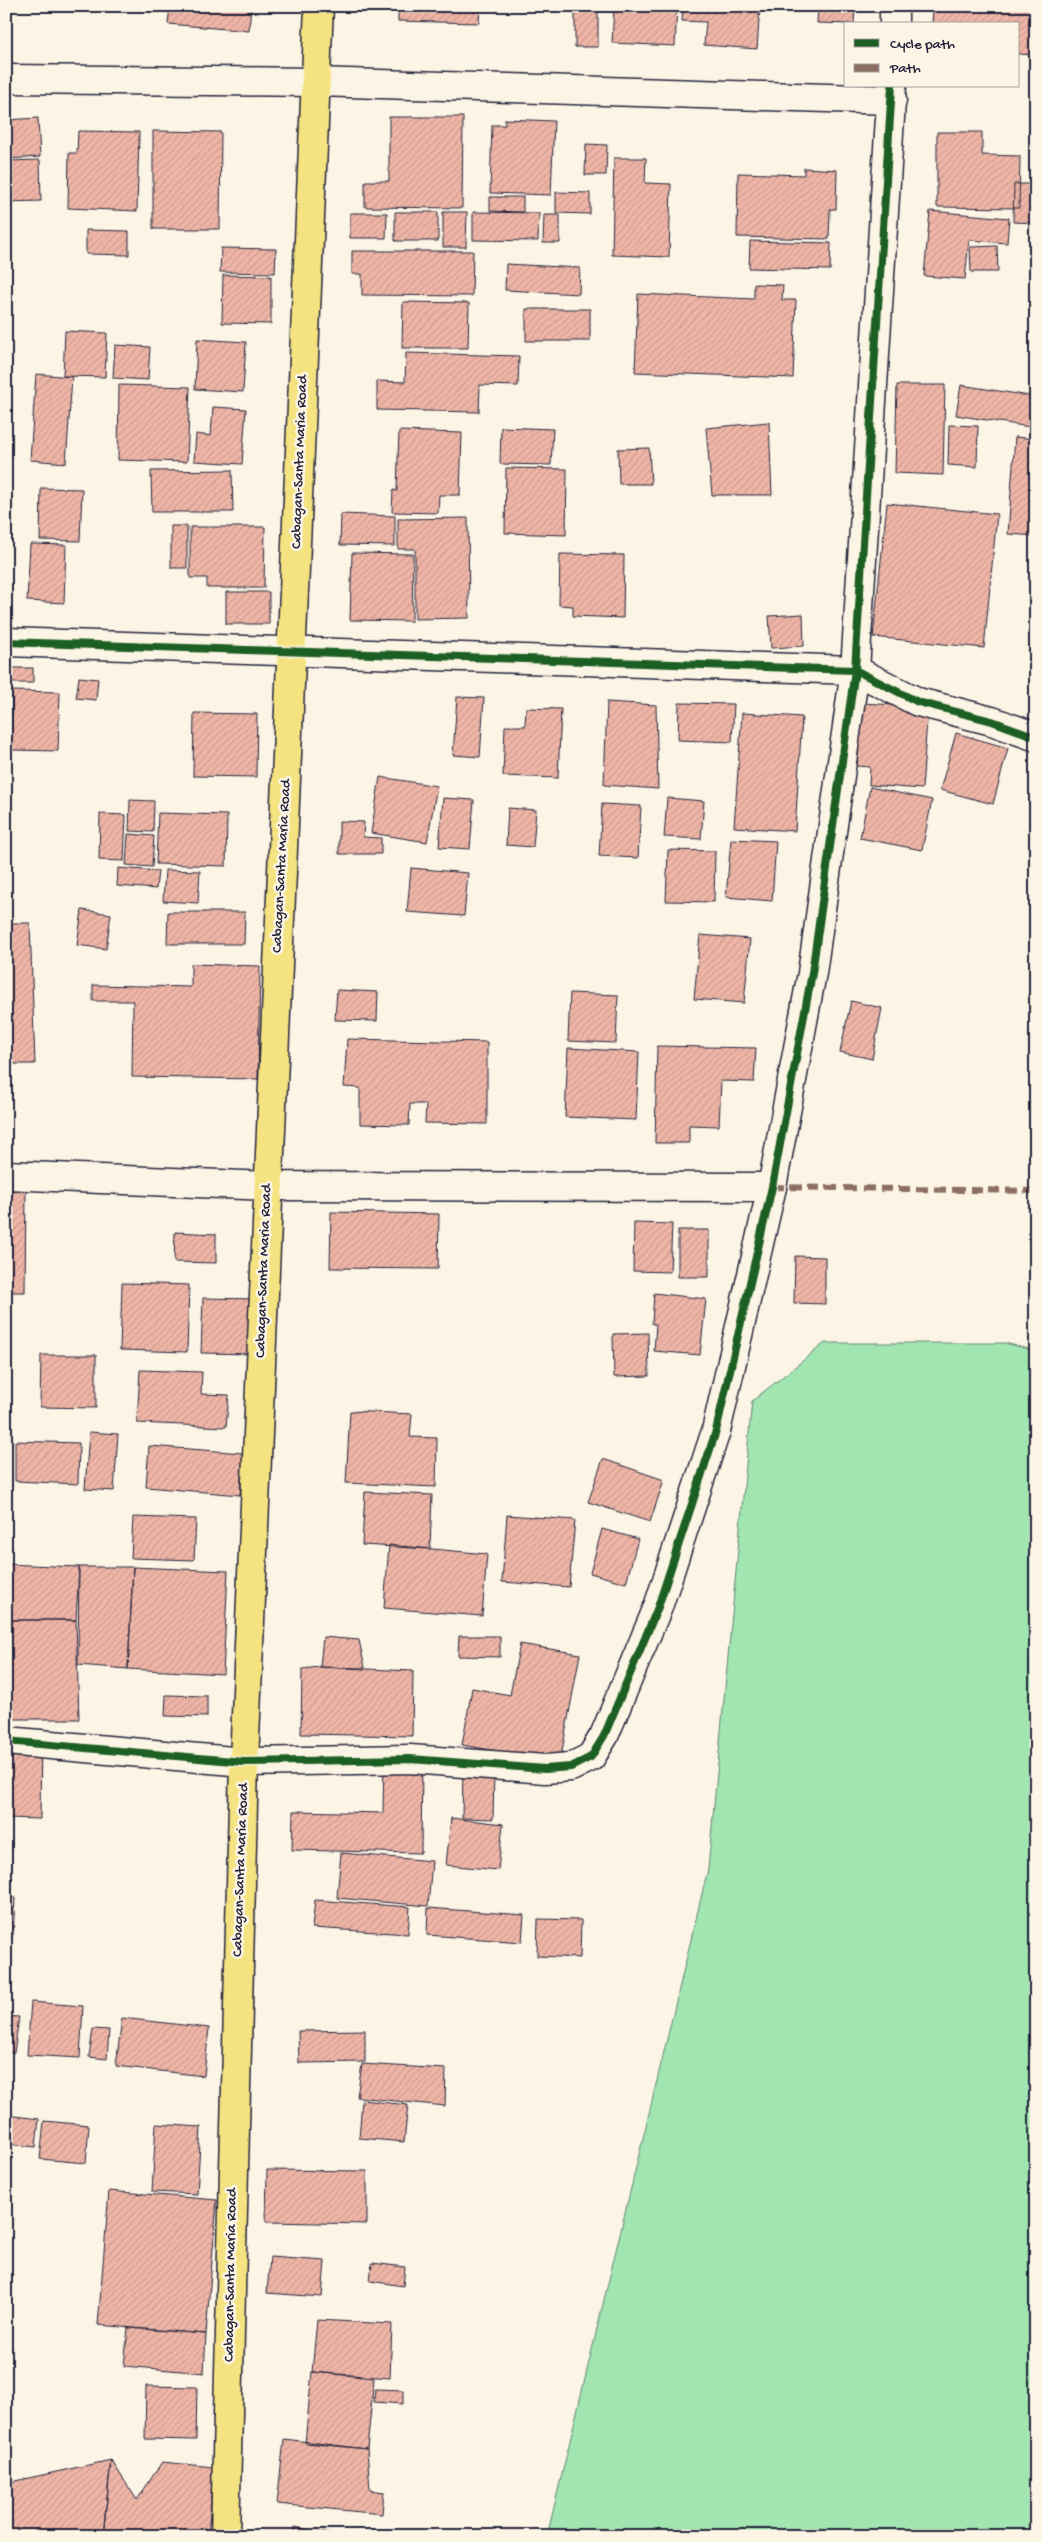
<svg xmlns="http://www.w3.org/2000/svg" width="1042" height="2542" font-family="'Gochi Hand',sans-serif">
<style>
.grass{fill:#a1e5b1;stroke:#628476}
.building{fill:url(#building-hatch);stroke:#22223b}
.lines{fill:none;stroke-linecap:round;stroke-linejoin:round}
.minor-casing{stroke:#22223b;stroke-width:31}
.tertiary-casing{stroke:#22223b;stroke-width:31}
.primary-casing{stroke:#22223b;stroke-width:31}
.minor{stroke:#fcf5e5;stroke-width:28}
.tertiary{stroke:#fcf5e5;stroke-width:28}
.primary{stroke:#f5e382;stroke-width:28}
.quiet{stroke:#8d6e63;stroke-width:6;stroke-dasharray:12 6;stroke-linecap:butt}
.cycleway-casing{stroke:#fcf5e5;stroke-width:11}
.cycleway{stroke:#1b5e20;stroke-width:8}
.labels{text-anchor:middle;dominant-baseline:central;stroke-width:5;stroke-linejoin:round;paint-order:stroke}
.street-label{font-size:15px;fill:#22223b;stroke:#fcf5e5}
</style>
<defs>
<pattern id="building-hatch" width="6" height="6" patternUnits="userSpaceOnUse" patternTransform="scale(1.25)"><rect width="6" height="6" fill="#efb6a7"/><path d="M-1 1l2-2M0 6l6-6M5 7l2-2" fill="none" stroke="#cd9c91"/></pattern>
</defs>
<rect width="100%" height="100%" fill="#fcf5e5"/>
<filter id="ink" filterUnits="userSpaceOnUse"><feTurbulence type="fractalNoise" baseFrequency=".02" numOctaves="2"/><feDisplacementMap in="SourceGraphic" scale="10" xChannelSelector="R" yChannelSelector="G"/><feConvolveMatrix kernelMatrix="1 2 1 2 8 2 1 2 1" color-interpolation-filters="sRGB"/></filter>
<g filter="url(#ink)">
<!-- grass -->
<path class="grass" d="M825,1343h180l31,8v1185h-489l161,-667 44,-468z"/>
<!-- building -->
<path class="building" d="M170,6h81l-2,25 -81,-7z
M398,6h82l-1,17 -81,-2z
M614,6h63l-2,40 -63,-3z
M683,6h77l-3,43 -53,-4 2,-23 -24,-1z
M818,6h37l-1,18 -37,-1z
M933,6h103l-1,49 -17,-1v-30h-86z
M575,8h23v39h-23z
M389,117h74l-1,91 -97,-1v-26h24z
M38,118l2,39 -34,2v-39z
M505,119l49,2 -3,74 -61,-2 2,-68h13z
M78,131l61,1 -2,79 -69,-3 1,-55h8z
M153,131l68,1 -1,97h-67z
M937,132h45v23l38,1 -1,52 -82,-1z
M586,144l21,1 -1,30h-21z
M614,158h32l-1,25 26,1 -2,73 -57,-2z
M40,160l1,41 -35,1v-41z
M804,168l33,2 -1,39h-6l-1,30 -92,-2 1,-64 66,2z
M1014,184h22v39l-23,-1z
M556,192l34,1v21l-34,-1z
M490,197h33v15l-33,-1z
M930,211l79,7 -2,25 -38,-3 -4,39 -41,-3z
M395,212h43v29h-43z
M443,212h24l-1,35h-23z
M473,212l66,1 -1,28 -65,-1z
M350,213h37l-1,25h-36z
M544,215h16v28h-17z
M86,230l43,1v24l-43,-1z
M750,241l81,2 -1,27 -81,-2z
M997,246l1,26h-27l-1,-25z
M221,248l55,1 -1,24 -55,-1z
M352,251h121l-1,45 -110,-1v-21h-10z
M506,264l74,4 -1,26 -74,-4z
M223,275l48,1v48l-49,-1z
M754,284l29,1 -1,15h14l-3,78 -158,-6 3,-78 116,5z
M403,302l66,1 -1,45h-66z
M526,309h64v32h-64z
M65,331l42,2 -2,44 -42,-1z
M197,339l49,3 -3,50 -48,-3z
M115,345l35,2 -2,33 -35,-2z
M406,353l113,3 -1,30 -38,-1 -1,27 -102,-2v-29l28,1z
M36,374l36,3 -6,86 -36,-3z
M119,385l71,2 -3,75 -69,-2z
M897,385h48l-2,90 -48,-2z
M961,385l75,12v31l-80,-13z
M213,407l33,2 -4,55 -48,-3 2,-27 15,2z
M769,422l3,73h-60l-6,-67z
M949,425l29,1 -1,41 -29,-2z
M501,427l52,2 -2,36 -51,-1z
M399,431l63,2 -2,62h-21l-1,18 -46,-1 1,-22 4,1z
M1015,437l21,2v97l-28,-2z
M649,448l2,36h-32l-1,-35z
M506,468l61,1 -1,66 -61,-2z
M232,470l1,42h-81l-1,-41z
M41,488l41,1 -2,52 -40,-1z
M887,503l110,11 -13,134 -111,-11z
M341,514l54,2v30l-55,-1z
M468,518l1,100 -54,1v-70h-17v-30z
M171,526h16v42h-16z
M190,527h75l-1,61h-57v-10h-17z
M30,544l36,1 -2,58 -37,-2z
M352,553l61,1 -1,67 -62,-1z
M560,554l64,1 -1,63 -50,-2v-10l-14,-1z
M226,592h43v32h-43z
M803,614l1,32 -33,2 -2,-32z
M8,668h25v15h-25z
M79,677l19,2 -2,21 -20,-2z
M12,691l48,1 -2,59 -47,-1z
M457,697l27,1 -4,59 -27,-2z
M607,702l49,3 2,84 -54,-4z
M679,703l55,1 -2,38 -54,-2z
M862,703l66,4 -6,82 -53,-4 1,-18 -13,-1z
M526,708l35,1 -3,69 -55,-2 2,-50h20z
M194,713l63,1 -1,63 -63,-1z
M742,713l60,4 -7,114 -61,-4z
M956,733l52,15 -15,56 -53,-14z
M380,777l57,9 -10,56 -56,-9z
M870,787l62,13 -10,50 -62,-12z
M443,798l31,2 -4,49 -31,-2z
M667,798l37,3 -3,38 -37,-2z
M130,800l24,1 -1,31 -24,-1z
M602,804l39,2 -3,52 -39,-2z
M508,808l28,2 -3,37 -27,-2z
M158,813l69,2 -1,51 -70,-2z
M100,814l26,1 -2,46 -25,-1z
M339,821l25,1 -1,15 18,1v16h-42z
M128,834l26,2 -2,31 -26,-2z
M731,839l45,2 -4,60 -46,-4z
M668,850l47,1 -1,51 -48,-1z
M118,868l40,3 -2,18 -39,-3z
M411,868l57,5 -4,43 -57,-4z
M165,870l35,1 -2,32 -35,-2z
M82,910l29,4 -5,35 -29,-4z
M168,912h77l-1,32h-77z
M6,923h24l5,141h-29z
M700,935l50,4 -6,64 -50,-4z
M191,964l69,2 -2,113 -126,-2 1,-76h-40v-16l98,2z
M337,990l41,2 -1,29 -42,-1z
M570,993l48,2 -2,48 -48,-2z
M851,1001l31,7 -10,51 -32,-7z
M347,1039l140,3v82l-62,-1 1,-19h-16l-1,21 -49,-1v-36l-16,-1z
M657,1046l99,2 -2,34 -33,-1 -2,45 -30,-1v18h-34z
M568,1048l71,4 -3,68 -71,-3z
M6,1189h20l-1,103h-19z
M331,1212l108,2 -1,55 -108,-1z
M634,1223l38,1 -2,48 -37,-1z
M678,1230h31v47h-31z
M175,1232l41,2v29l-42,-1z
M795,1256l30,1v47l-31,-1z
M122,1283l67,2 -2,67 -67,-2z
M654,1293l52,6 -6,56 -46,-4 2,-27h-4z
M203,1298l54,1 -1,55 -55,-1z
M648,1333l1,43 -35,1 -1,-43z
M41,1355h55v53l-56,-1z
M140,1370l62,2 -1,22 28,1 -3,32 -89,-4z
M350,1411l62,3 -2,23 27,1 -1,49 -90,-4z
M89,1432l29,2 -4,57 -29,-2z
M15,1441l64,2 -1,41 -63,-3z
M149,1446l94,7 -3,42 -94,-8z
M603,1459l61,21 -14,42 -62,-20z
M365,1492l67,3 -2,54 -68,-4z
M507,1515l68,5 -6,67 -67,-5z
M133,1517l63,2 -2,41 -63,-2z
M602,1529l36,10 -12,44 -36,-10z
M389,1545l98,9 -5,62 -98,-8z
M6,1564l73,3 -3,53h-70z
M79,1567h54l-5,102 -50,-4z
M133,1567l95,4 -5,103 -95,-5z
M6,1620h70l3,99h-73z
M459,1636h41v21l-42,-1z
M323,1637l36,3 6,28 -45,-1z
M520,1644l60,10 -20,108 -98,-17 10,-57 38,7z
M320,1667l93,4 -1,65 -111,-2 1,-65z
M166,1695l41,1v21l-42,-1z
M6,1736l35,2 -1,81 -34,-1z
M384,1762l38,1 -1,90 -129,-3 1,-39 90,2z
M463,1772h31l-1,47 -31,-1z
M451,1818l52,6 -5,46 -52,-5z
M341,1853l91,8 -4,45 -91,-8z
M6,1897l9,1 -2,37h-7z
M315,1900l95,7 -2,27 -96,-6z
M428,1908l96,7 -2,27 -95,-7z
M538,1919l43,1 -1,38 -43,-2z
M6,1947l5,1 -5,21z
M31,2002l52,4 -3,52 -53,-3z
M6,2016l13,1 -5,36 -8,-1z
M122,2018l87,10 -5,48 -88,-10z
M93,2029l16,1 -2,29 -18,-2z
M365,2030v32l-66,1 -1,-32z
M362,2064l84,5 -1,37 -88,-9z
M362,2100l46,5 -4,37 -45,-4z
M6,2115l33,4 -3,28 -30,-3z
M44,2121l45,4 -3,38 -46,-4z
M156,2124l45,3 -4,67 -45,-2z
M267,2170l100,1v53l-101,-2z
M109,2191l108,9 -11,134 -108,-9z
M270,2257l55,4 -3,36 -55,-4z
M372,2263l33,4 -2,19 -33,-5z
M317,2320l75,4 -2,54 -78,-6z
M128,2328l78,6 -2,39 -80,-7z
M312,2372l62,6 -7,71 -62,-6z
M146,2386l51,1 -1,53 -51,-1z
M375,2389l28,1v14l-29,-2z
M284,2439l83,10 3,41 14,2 -2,22 -105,-10z
M111,2460l-8,76h-97v-53z
M111,2460l26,40 25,-38 52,5 -6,69h-105z
M295,2527l46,9h-47z"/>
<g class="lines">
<!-- minor casing -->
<g class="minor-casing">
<path id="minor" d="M6,79l310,3 576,18
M6,642l849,28 63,32 74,19 44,16
M6,1175l261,11 505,1
M6,1741l238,21"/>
</g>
<!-- tertiary casing -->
<g class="tertiary-casing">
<path id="tertiary" d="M894,24v-18
M244,1762l166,-3 135,10 26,-2 20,-10 13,-21 54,-129 58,-176 56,-244 40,-214 43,-303 37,-584"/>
</g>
<!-- primary casing -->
<g class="primary-casing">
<path id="primary" d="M225,2536l19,-774 75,-1756"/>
</g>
<!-- minor -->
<use href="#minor" class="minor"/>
<!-- tertiary -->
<use href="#tertiary" class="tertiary"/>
<!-- primary -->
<use href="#primary" class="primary"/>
<!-- quiet -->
<path class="quiet" d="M772,1187l264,4"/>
<!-- cycleway casing -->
<g class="cycleway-casing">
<path id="cycleway" d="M6,642l849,28 63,32 74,19 44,16
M6,1741l238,21 166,-3 135,10 26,-2 20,-10 13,-21 54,-129 58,-176 56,-244 40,-214 43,-303 37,-584"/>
</g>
<!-- cycleway -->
<use href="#cycleway" class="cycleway"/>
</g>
</g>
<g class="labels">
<!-- street labels -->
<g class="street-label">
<text transform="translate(300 462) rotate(-88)">Cabagan-Santa Maria Road</text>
<text transform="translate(282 866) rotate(-87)">Cabagan-Santa Maria Road</text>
<text transform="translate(264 1271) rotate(-88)">Cabagan-Santa Maria Road</text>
<text transform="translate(241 1870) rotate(-88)">Cabagan-Santa Maria Road</text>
<text transform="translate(231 2275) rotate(-89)">Cabagan-Santa Maria Road</text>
</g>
</g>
<!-- margin -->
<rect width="1042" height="2542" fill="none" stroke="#fcf5e5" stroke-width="25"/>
<rect x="12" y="12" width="1017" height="2517" fill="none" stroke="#22223b" stroke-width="2" filter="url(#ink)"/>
<!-- legend -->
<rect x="844" y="22" width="175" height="65" fill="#fcf5e5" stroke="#a5a1a1"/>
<rect x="854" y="39" width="25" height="8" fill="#1b5e20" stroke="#a5a1a1"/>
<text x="890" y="48" font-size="15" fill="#22223b">Cycle path</text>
<rect x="854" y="64" width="25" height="8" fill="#8d6e63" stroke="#a5a1a1"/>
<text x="890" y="72" font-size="15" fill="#22223b">Path</text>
</svg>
